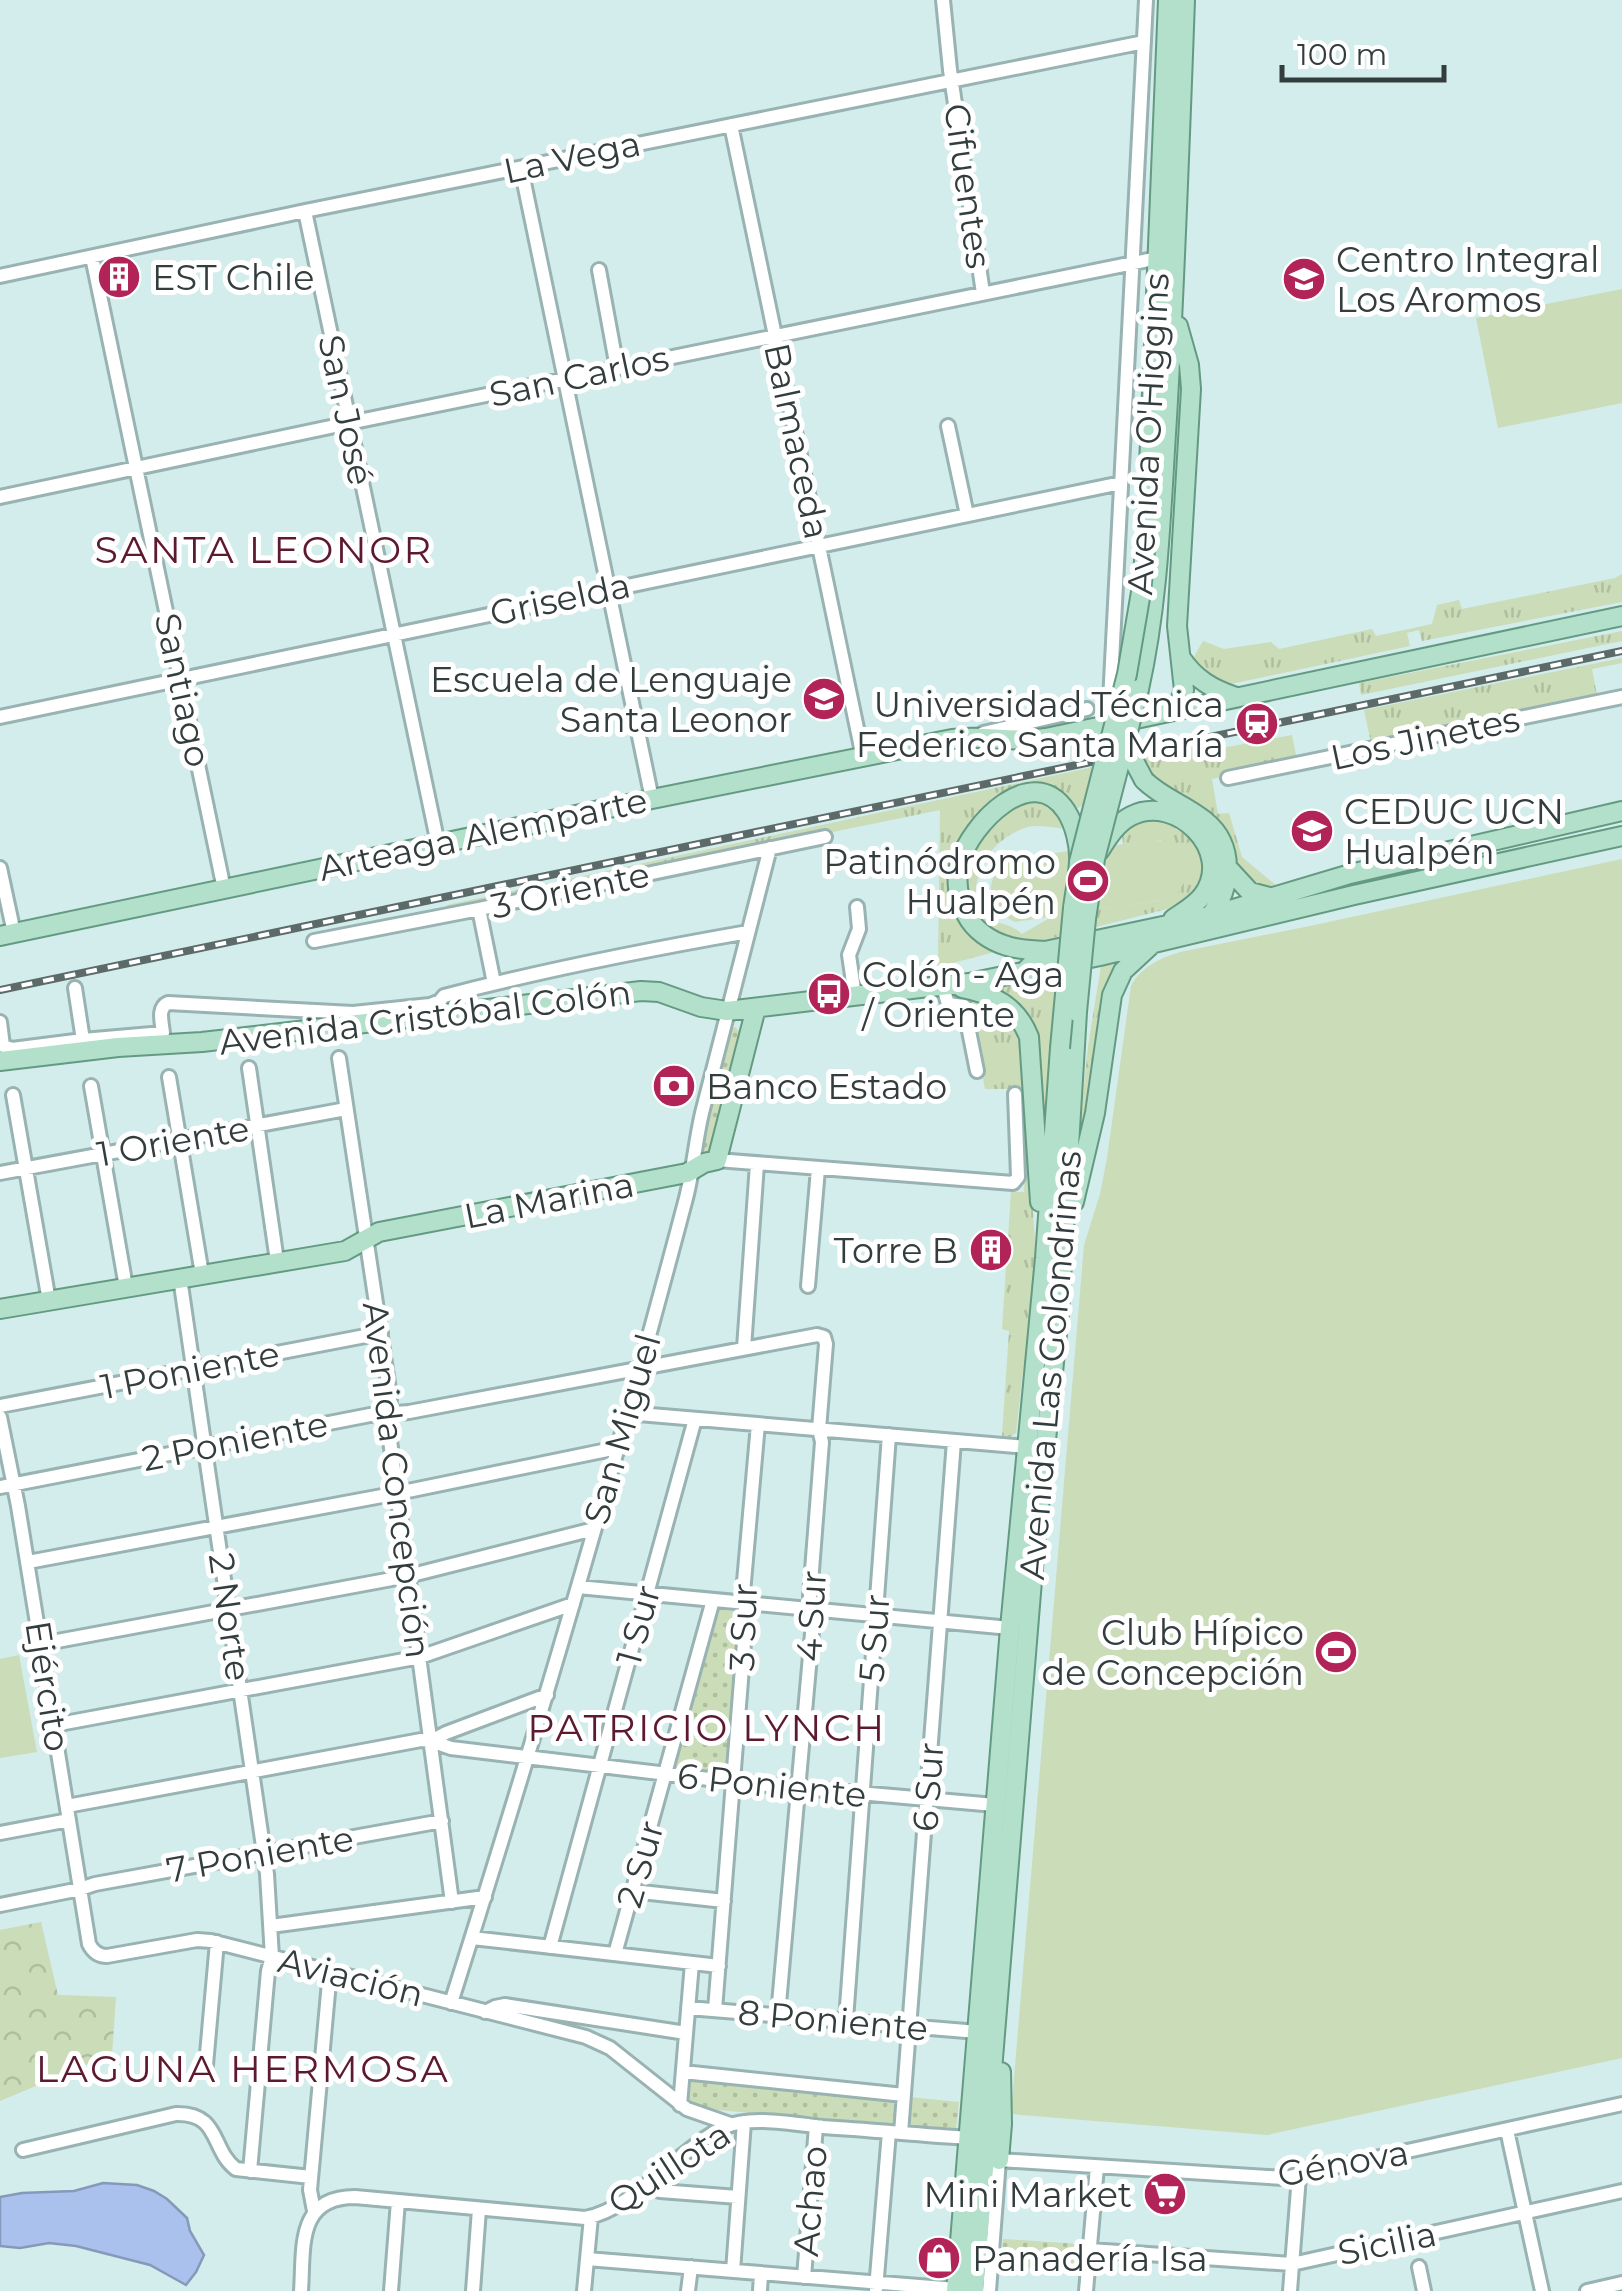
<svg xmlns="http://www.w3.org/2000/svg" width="1622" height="2291" font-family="Montserrat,sans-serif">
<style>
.grass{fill:url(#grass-tufts)}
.forest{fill:url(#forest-crowns)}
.park{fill:url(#park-dots)}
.garden{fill:#cadcb8}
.water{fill:#abc1ed;stroke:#8799b8;stroke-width:2.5}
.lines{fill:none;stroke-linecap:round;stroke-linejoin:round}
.minor-casing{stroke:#99b2b2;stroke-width:18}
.major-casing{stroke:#649a82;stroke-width:22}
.minor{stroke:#fff;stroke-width:12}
.major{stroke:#b2e0ca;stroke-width:18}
.rail-casing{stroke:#5c6a6a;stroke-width:8}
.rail{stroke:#fff;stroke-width:4;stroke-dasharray:11;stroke-linecap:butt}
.major-bridge-casing{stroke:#649a82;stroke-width:22;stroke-linecap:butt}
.major-bridge{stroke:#b2e0ca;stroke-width:18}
.labels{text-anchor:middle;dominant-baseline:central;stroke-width:10;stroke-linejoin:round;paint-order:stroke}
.street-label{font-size:35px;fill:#333d3d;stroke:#fff}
.poi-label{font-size:35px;fill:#333d3d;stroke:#fff;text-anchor:start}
.neighbourhood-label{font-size:38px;letter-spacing:2.5px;fill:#5d192f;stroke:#fff}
</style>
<defs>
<pattern id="grass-tufts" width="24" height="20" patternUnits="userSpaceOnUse" patternTransform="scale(2.5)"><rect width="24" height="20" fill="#cadcb8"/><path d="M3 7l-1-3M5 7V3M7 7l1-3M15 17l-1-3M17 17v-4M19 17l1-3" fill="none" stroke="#aebe9f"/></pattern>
<pattern id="forest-crowns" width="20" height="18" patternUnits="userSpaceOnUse" patternTransform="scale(2.5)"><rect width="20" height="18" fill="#cadcb8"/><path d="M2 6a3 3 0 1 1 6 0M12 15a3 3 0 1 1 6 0" fill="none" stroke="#aebe9f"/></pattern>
<pattern id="park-dots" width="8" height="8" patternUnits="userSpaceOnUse" patternTransform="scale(2.5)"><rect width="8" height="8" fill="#cadcb8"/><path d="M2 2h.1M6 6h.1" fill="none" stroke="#aebe9f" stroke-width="1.8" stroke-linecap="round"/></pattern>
</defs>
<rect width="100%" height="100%" fill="#d3ecec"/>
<!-- grass -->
<path class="grass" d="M1622,574v28l-200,39 -3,-11 -12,3 3,13 -179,38 -17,-3 -23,-19 12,-21 21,8 47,-7 8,7 93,-20 4,7 56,-12 5,-19 22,-5 3,9 153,-31z
M1622,631v10l-261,54 -2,-12z
M1622,658v5l-30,6 5,26 -226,48 -7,-33z
M1292,735l5,25 -85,19 6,35 11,-1 13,44 42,35 -28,-4 -103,-107 -9,-15 1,-9 59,-12 2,6z
M1098,766l-11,37 -13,7 -56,-20 -67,84 47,77 -60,16 2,-157 -493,101v-6z
M1020,802h23l13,5 12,22c-13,-1 -28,-5 -40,-2 -30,9 -49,33 -52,63 -1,9 -1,16 5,23 10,12 28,8 41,21l31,-18 109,-16 16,-8 -17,-52 -38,4 -1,-8 15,-18 32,2 28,21 9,26 -9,26 -18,13 -138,35 -18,2 -39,-14 -21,-37 7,-42 28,-34z
M1120,964l-44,199 12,-117 13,-80z
M1056,975l-12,186 -13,-136c-8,-18 -19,-26 -35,-37z
M968,998l30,9 22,23 16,225 -7,90 -6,25 -7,63 -6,4 -8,-1 7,-105 -7,-2 9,-137h13l1,-19 -7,-84h-33z"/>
<!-- forest -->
<path class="forest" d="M41,1922l17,73 58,2 -4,57 -112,47v-171z"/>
<!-- park -->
<path class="park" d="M735,1027l7,7 -31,119h-8l-2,-10 28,-114z
M717,1609l23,3 -11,161 -57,-7z
M690,2078l203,20 5,3 -3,22 -6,3 -182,-17 -10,-3 -11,-7 1,-18z
M909,2097l50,5 -3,28 -49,-4z
M1003,2239l77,5 -2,27 -77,-5z"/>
<!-- garden -->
<path class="garden" d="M1622,289v114l-124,25 -22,-110z
M1155,840c36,3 44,41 13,59l-153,23c-29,-14 -33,-43 -6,-63z
M1622,859v1199l-355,77 -256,-21 73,-869 16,-51 7,-36 24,-172c10,-19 29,-28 49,-34l130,-26z
M19,1655l18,97 -37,6v-99z"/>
<!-- water -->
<path class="water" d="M103,2183l34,2 17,6 13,8 20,19 3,13 14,24 -8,17 -10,13 -36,-20 -74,-19 -27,-3 -29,5 -20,-2v-49l22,-4 52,-2z"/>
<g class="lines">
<!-- minor casing -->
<g class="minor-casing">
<path id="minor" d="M943,0l7,70 33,223
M731,125l132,632
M521,168l131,631
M305,211l133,633
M92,257l132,632
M599,270l18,98
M0,276l305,-65 839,-169
M948,426l19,89
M0,497l349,-74 809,-165
M0,717l1121,-234
M1101,726l7,-14 2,-11 36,-701
M983,733l104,-24
M1228,778l394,-81
M0,868l14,65
M479,909l15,74
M314,941l165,-32 346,-72
M943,987l5,17 16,2 13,65
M75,988l8,52
M855,996l-6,-41 10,-26 -2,-22
M0,1022l3,24
M0,1045l12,4 71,-9 80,-7c-1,-11 -6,-25 5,-30l185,10 77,-8 10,-4 4,-5c100,-26 201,-46 304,-64
M339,1058l51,338 -1,37 63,469
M249,1068l28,193
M169,1077l33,197
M91,1086l35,201
M13,1095l36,206
M717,1160l296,23 5,-6 -3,-83
M0,1173l346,-64
M180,1278l87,596 5,83 -4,14 -18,200
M808,1286l10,-117
M744,1348l13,-184
M0,1406l381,-73
M627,1413l400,34
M0,1417l18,89 71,438c4,8 10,12 18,12l90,-16 14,1 375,96 24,11 77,61 43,15
M0,1487l370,-72 39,-3 408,-77 7,2 2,7 -7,85 3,13 -12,154 3,26 -35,393
M28,1562l370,-69 219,-45
M578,1587l432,41
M41,1644l367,-68 186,-47
M54,1725l366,-68 153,-53
M431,1741l15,-8 101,-38
M67,1806l354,-66 10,1 20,7 283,34 261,23
M0,1833l69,-13
M632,1891l92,10
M0,1905l80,-16 15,-5 347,-63
M271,1926l214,-29
M472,1938l247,28
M550,1947l145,-528
M615,1954l98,-354
M451,2003c84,-265 163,-532 234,-801 8,-29 10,-59 17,-89 22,-89 45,-177 68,-265
M688,2008l290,24
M715,2010l31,-393 -3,-24 15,-169
M485,2012l10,-5 10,-2 181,28
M846,2020l43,-585
M206,2065l11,-123
M683,2072l221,23
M680,2105l12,-142
M1507,2130l35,161
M901,2133l53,-692
M23,2150l153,-36c45,-1 34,35 60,55l75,8
M646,2185l14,6 78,6
M314,2211l-4,-21 20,-219
M1090,2250l202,14 330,-73
M587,2259l369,30
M1419,2267l5,24
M733,2271l11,-149
M804,2277l12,-151
M876,2289l13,-157
M301,2291c3,-43 -5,-94 54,-94l230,21c49,-9 93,-69 140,-91 25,-12 70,-3 98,0 49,3 97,8 146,11
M391,2291l7,-90
M473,2291l6,-82
M584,2291l7,-74
M688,2291l3,-24
M760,2291l1,-18
M989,2291l10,-131 285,18 338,-74
M1086,2291l11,-124
M1290,2291l9,-115
M1587,2291l35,-8"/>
</g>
<!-- major casing -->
<g class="major-casing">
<path id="major" d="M1146,540l22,-540
M1181,658c14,21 31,31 55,39
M1139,689c20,-89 22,-180 28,-271 8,-140 13,-279 18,-418
M1169,711l11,-10 4,-11 -7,-64 14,-237 -2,-24 -11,-39
M1144,780c18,18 42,25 61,41 30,24 27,67 5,95
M1100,850c8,-13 17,-27 31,-34 45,-23 104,35 72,79 -7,10 -20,17 -30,24
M1227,867l23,25 19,5
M0,936l652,-137 295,-59c33,-6 66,3 99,-2l576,-122
M1045,951c-12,-1 -26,-1 -38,-5 -17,-5 -33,-16 -41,-32 -8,-15 -11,-35 -6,-52 10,-37 72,-102 106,-51 9,14 14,35 13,51 -1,16 -4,31 -6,46
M1025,971l20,-20 165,-35 140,-42 272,-63
M962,988c31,6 55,18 67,49l11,165
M0,1061l118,-14 84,-5 439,-51 18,1 42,15 26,4 193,-23 49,-5 131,-27 254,-61 268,-59
M1074,1202l21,-89 17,-118 11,-24 27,-25
M0,1309l345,-58 34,-19 308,-59 17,-10 13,-3 39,-152
M999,2160l3,-36 -1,-52
M956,2291l54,-663 35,-370 15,-210
M974,2291l60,-735 25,-242 18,-302"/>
</g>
<!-- minor -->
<use href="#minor" class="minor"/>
<!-- major -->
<use href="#major" class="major"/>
<!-- rail casing -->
<g class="rail-casing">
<path id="rail" d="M0,990l1622,-339"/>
</g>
<!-- rail -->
<use href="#rail" class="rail"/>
<!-- major-bridge casing -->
<g class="major-bridge-casing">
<path id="major-bridge" d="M1128,739l7,24 9,17
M1079,862l48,-188 14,-82 5,-52
M1077,1012l9,-93 9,-60 44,-170
M1060,1048l13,-140"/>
</g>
<!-- major-bridge -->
<use href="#major-bridge" class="major-bridge"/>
</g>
<!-- icons -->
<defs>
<g id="building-disc" transform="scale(2.25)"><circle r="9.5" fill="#b22458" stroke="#fff"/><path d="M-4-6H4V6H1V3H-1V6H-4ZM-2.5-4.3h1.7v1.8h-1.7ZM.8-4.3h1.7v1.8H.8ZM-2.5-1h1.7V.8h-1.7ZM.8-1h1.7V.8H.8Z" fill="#fff"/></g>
<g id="school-disc" transform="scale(2.25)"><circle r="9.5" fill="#b22458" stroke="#fff"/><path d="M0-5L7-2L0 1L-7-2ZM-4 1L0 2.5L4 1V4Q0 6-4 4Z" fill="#fff"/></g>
<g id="station-disc" transform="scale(2.25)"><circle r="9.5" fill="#b22458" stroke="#fff"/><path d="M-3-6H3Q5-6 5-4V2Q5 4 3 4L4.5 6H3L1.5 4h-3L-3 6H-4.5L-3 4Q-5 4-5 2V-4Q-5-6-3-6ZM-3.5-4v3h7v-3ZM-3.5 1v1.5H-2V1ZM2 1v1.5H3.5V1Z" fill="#fff"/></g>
<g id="university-disc" transform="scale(2.25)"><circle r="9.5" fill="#b22458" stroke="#fff"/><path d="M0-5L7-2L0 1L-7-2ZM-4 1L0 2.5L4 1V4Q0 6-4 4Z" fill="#fff"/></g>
<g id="stadium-disc" transform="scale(2.25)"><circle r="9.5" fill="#b22458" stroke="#fff"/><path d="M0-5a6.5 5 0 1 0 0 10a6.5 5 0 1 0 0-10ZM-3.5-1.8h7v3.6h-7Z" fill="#fff"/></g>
<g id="bus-disc" transform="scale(2.25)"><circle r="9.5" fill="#b22458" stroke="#fff"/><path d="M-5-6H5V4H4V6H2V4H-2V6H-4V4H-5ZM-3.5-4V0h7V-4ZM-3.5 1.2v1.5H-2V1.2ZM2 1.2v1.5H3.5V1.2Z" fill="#fff"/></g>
<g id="bank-disc" transform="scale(2.25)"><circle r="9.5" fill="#b22458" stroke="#fff"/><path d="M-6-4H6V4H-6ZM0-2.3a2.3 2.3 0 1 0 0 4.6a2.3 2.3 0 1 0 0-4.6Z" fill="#fff"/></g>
<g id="supermarket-disc" transform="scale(2.25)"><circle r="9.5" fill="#b22458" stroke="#fff"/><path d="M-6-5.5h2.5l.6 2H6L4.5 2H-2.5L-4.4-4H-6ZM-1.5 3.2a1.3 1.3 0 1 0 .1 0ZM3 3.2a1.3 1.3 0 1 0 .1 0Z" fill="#fff"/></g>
<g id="shop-disc" transform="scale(2.25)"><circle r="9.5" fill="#b22458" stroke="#fff"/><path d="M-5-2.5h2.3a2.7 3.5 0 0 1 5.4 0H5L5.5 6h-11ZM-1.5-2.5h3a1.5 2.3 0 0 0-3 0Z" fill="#fff"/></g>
</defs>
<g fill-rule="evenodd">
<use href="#building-disc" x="119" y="277"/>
<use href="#school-disc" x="1304" y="279"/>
<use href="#school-disc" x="824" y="699"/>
<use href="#station-disc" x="1257" y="724"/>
<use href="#university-disc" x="1312" y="831"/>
<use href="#stadium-disc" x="1088" y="881"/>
<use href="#bus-disc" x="829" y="994"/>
<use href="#bank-disc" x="674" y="1086"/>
<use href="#building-disc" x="991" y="1250"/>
<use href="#stadium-disc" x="1336" y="1652"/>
<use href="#supermarket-disc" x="1165" y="2194"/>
<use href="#shop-disc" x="939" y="2258"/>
</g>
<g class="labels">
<!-- street labels -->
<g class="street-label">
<text transform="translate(572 157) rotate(-12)">La Vega</text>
<text transform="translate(968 186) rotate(82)">Cifuentes</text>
<text transform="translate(579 376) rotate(-12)">San Carlos</text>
<text transform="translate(346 410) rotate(78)">San José</text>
<text transform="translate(1148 434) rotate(-87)">Avenida O'Higgins</text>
<text transform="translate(797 441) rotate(78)">Balmaceda</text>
<text transform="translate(560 599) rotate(-12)">Griselda</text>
<text transform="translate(183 690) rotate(78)">Santiago</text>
<text transform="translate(1425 738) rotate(-12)">Los Jinetes</text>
<text transform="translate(483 834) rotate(-12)">Arteaga Alemparte</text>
<text transform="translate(570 890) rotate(-12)">3 Oriente</text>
<text transform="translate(425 1017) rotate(-7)">Avenida Cristóbal Colón</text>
<text transform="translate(173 1141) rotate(-10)">1 Oriente</text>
<text transform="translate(549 1200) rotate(-11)">La Marina</text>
<text transform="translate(1050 1365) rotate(-85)">Avenida Las Golondrinas</text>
<text transform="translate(190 1370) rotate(-11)">1 Poniente</text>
<text transform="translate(622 1429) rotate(-74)">San Miguel</text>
<text transform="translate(235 1441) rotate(-11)">2 Poniente</text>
<text transform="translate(397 1480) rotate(83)">Avenida Concepción</text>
<text transform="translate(811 1616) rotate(-87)">4 Sur</text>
<text transform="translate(230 1617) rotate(82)">2 Norte</text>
<text transform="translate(638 1625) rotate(-75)">1 Sur</text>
<text transform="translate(743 1627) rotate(-88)">3 Sur</text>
<text transform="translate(874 1638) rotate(-86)">5 Sur</text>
<text transform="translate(48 1686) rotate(81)">Ejército</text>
<text transform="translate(772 1785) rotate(6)">6 Poniente</text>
<text transform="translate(928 1787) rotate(-86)">6 Sur</text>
<text transform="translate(260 1854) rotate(-10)">7 Poniente</text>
<text transform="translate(640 1864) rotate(-74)">2 Sur</text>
<text transform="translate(351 1977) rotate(14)">Aviación</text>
<text transform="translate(833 2020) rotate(5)">8 Poniente</text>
<text transform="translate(1343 2163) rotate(-10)">Génova</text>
<text transform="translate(669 2168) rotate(-33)">Quillota</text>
<text transform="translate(810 2201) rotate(-85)">Achao</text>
<text transform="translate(1387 2243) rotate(-12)">Sicilia</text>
</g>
<!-- poi labels -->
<g class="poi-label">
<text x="1336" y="259">Centro Integral<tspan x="1336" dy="40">Los Aromos</tspan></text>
<text x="152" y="277">EST Chile</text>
<text x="792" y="679" text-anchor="end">Escuela de Lenguaje<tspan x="792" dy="40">Santa Leonor</tspan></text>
<text x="1224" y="704" text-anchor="end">Universidad Técnica<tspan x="1224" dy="40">Federico Santa María</tspan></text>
<text x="1344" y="811">CEDUC UCN<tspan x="1344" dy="40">Hualpén</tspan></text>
<text x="1056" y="861" text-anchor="end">Patinódromo<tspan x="1056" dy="40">Hualpén</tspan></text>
<text x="862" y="974">Colón - Aga<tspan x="862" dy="40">/ Oriente</tspan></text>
<text x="706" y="1086">Banco Estado</text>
<text x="958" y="1250" text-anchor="end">Torre B</text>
<text x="1304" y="1632" text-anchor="end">Club Hípico<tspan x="1304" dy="40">de Concepción</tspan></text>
<text x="1132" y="2194" text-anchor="end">Mini Market</text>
<text x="972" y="2258">Panadería Isa</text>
</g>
<!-- neighbourhood labels -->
<g class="neighbourhood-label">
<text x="264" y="549">SANTA LEONOR</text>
<text x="707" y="1727">PATRICIO LYNCH</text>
<text x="243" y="2068">LAGUNA HERMOSA</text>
</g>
</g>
<!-- scale -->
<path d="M1282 65v15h162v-15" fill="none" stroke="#333d3d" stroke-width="5"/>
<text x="1297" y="65" font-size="30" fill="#333d3d" stroke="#ffffff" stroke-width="8" paint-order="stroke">100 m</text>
</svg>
